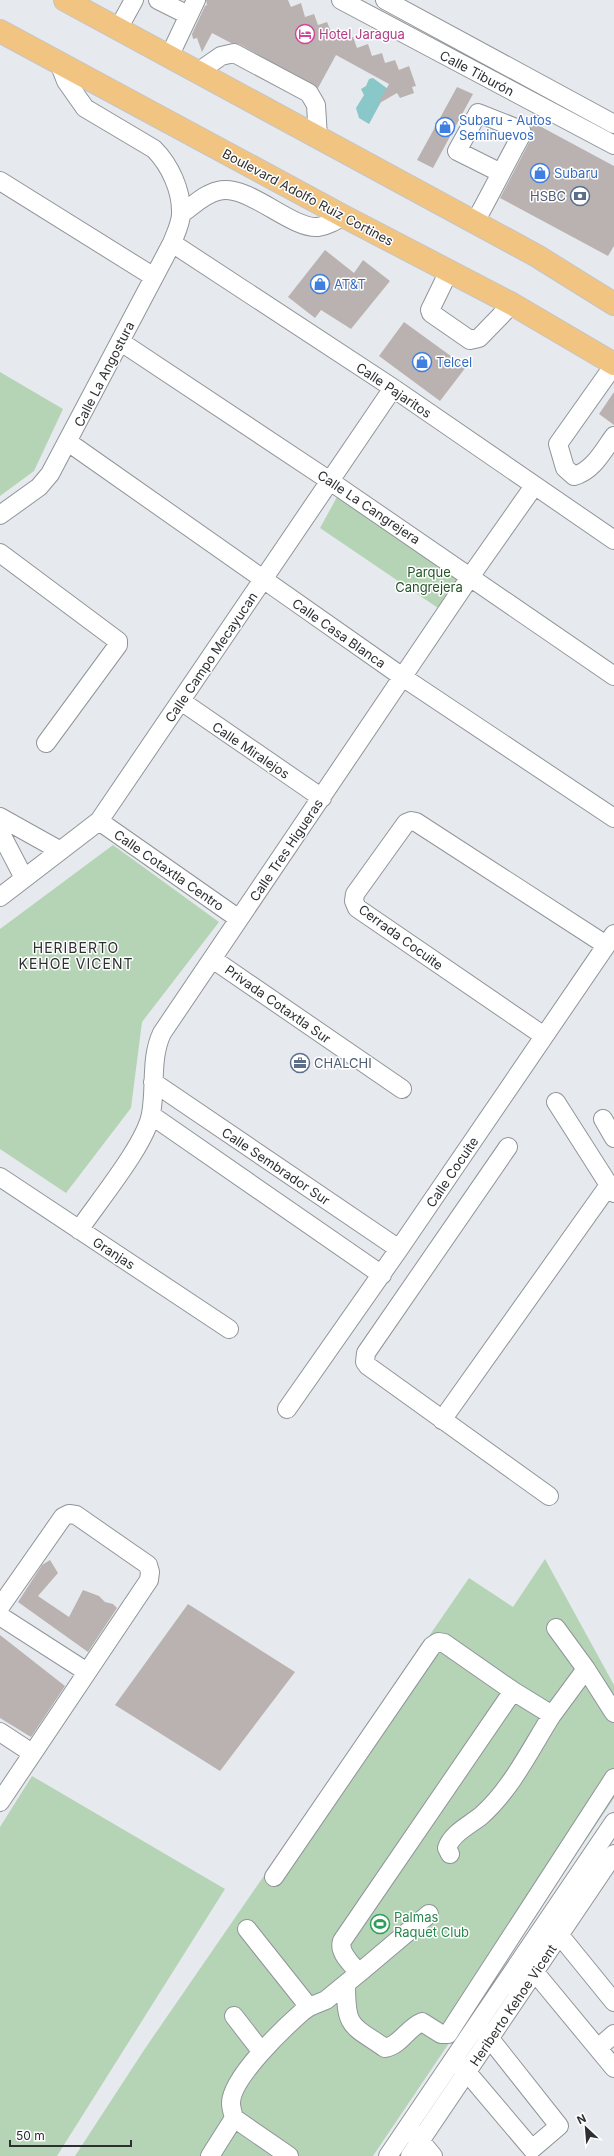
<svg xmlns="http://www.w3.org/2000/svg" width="614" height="2156" font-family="Inter,sans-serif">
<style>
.green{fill:#b5d4b5}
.water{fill:#89c7c8}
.building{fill:#b9b2b0}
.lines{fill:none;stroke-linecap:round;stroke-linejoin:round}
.minor-casing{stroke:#909599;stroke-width:20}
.major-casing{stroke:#c4c5c5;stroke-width:24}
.minor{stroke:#fff;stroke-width:18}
.major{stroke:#f2c481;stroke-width:22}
.labels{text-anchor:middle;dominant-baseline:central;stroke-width:3;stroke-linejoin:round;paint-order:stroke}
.hotel-label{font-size:13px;fill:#b23c85;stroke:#fff;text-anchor:start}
.street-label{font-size:13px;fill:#2d2f31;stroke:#fff}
.shop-label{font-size:13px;fill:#366cbe;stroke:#fff;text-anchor:start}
.service-label{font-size:13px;fill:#4e5e75;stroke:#fff;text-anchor:end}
.park-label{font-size:13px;fill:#225425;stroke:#fff}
.leisure-label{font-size:13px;fill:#27864d;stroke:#fff;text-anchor:start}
.neighbourhood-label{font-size:14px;letter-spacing:1px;fill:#2d2f31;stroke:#fff}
</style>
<rect width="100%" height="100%" fill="#e6eaef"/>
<!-- green -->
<path class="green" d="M0,372l63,37 -29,62 -34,25z
M337,497l122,79 -21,32 -118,-80z
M113,845l106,77 -77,100 -11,86 -65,85 -66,-44v-220z
M545,1559l69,126v113l-241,358h-298l69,-106 325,-472 44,29z
M32,1776l193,113 -168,267h-57v-329z"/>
<!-- water -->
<path class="water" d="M373,78l15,11 -19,35 -10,-6 -3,-10 8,-13 -3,-6 5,-3 3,-7z"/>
<!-- building -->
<path class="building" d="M206,0h82l3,7 10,-4 4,14 9,-3 4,11 9,-3 5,12 8,-3 3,10 10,-4 4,11 11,-4 4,12 10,-3 3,10 10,-3 4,10 10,-4 7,20 -4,1 2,6 -14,5 -3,-5 -19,11 11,-20 -53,-29 -18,33 -79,-44 -8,-1 -19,-10 -10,19 -5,-14 -4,1 -1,-5 13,-28 2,-1z
M457,87l16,7 -40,74 -16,-8z
M534,123l80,43v80l-6,10 -108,-58 31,-59v-11z
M325,250l29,23 9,-13 27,21 -39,48 -30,-19 -6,8 -27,-21z
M404,322l62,45 -26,34 -61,-45z
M614,392v33l-15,-11z
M50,1560l8,13 -20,23 31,21 14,-27 16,6 6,6 8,2 4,4 -29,44 -70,-50 24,-37z
M188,1604l107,68 -75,99 -105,-66z
M0,1635l65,51 -34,51 -31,-19z"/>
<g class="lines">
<!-- minor casing -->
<g class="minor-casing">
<path id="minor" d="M158,0l30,15
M341,0l273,145
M385,0l229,124
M118,29l16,-29
M169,57l27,-57
M198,72l23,-16 13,-3 75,40 7,12 2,32
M0,181l154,96
M181,214c12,-8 23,-20 37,-23 30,-8 72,38 100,36 9,-1 17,-6 25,-11
M475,222c16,-29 31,-59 47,-88l-1,-4 -43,-17 -21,38 44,22
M172,243l221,145 221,152
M449,271l-19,39 1,3 39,27 9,-2 33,-34
M121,342l209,139 284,195
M614,365l-56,79 7,24 9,8c19,-5 29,-25 40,-40
M68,442l336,236 210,140
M0,515l39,-28 11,-13 122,-231c3,-8 9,-20 9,-29 1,-23 -11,-49 -27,-65l-69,-41 -19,-27 -7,-18
M0,553l118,88v4l-72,98
M181,701l141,97
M0,817l59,33
M99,821l140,98
M0,832l24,46
M0,897l99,-76 294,-433
M214,960l188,129
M544,1036l-187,-128 -3,-7 1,-7 51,-71 5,-2 5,1 190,123
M153,1082l246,167
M556,1102l58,91
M151,1115l231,160
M603,1119l11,19
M508,1147l-142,206 -1,9 3,4 181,130
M0,1177l229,152
M79,1230c18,-27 67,-86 72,-116 5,-26 -1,-56 11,-81l308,-456 64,-91
M287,1409l112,-160 215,-315
M442,1420l167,-235
M0,1607l63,-90 6,-3 7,1 72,50 2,7 -1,8 -149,222
M0,1616l87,56
M556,1628l30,41
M0,1732l32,21
M450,1854l-3,-6c5,-15 23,-23 35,-33 30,-27 49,-67 70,-100
M274,1877l158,-231 6,-4 6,1 69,48 39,24 34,-46 28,44
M553,1927l61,75
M247,1929l62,78
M528,1964l86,104
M359,1973l70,-59
M346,1984c0,44 4,40 39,64 16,-3 22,-20 37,-26l19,12h7l166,-256
M234,2016l27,35
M598,2048l16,-14
M460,2064l72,85 27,-23 -76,-96
M234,2118c-1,-4 -3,-10 -3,-15 0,-25 53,-75 71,-91l7,-5 17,-7 33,-27c-7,-9 -21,-20 -17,-32l171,-250
M414,2133l19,23
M210,2156l24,-38 55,38
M388,2156l226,-334
M410,2156l204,-302"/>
</g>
<!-- major casing -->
<g class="major-casing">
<path id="major" d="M65,0l472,256 77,48
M0,31l343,185 169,88 102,60"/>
</g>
<!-- minor -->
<use href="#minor" class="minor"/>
<!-- major -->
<use href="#major" class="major"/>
</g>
<!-- icons -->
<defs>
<g id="hotel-ring" transform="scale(1)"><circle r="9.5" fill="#fff" stroke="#d1479c" stroke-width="1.5"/><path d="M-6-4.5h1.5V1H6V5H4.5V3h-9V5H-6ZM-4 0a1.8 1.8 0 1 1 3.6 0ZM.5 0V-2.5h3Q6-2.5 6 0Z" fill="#d1479c"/></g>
<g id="shop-ring" transform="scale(1)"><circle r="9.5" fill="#fff" stroke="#3f7fe0" stroke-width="1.5"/><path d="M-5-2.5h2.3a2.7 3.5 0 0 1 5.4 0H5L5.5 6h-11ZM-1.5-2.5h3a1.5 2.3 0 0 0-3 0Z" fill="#3f7fe0"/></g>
<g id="bank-ring" transform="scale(1)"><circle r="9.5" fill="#fff" stroke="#5c6f8a" stroke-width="1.5"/><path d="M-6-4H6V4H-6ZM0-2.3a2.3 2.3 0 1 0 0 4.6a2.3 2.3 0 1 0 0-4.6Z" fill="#5c6f8a"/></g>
<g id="office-ring" transform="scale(1)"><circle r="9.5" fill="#fff" stroke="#5c6f8a" stroke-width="1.5"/><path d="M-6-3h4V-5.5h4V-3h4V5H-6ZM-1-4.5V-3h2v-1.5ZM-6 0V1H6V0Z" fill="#5c6f8a"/></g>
<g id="stadium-ring" transform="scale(1)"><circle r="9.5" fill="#fff" stroke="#2e9e5b" stroke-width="1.5"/><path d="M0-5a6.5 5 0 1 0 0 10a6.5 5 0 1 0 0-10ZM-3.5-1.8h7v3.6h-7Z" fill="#2e9e5b"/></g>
</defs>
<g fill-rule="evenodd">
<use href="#hotel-ring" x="305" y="34"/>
<use href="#shop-ring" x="445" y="127"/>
<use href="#shop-ring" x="540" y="173"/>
<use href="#bank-ring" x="580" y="196"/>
<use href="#shop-ring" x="320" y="284"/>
<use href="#shop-ring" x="422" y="362"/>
<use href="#office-ring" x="300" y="1063"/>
<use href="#stadium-ring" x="380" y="1924"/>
</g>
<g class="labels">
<!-- hotel labels -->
<g class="hotel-label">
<text x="319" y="34">Hotel Jaragua</text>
</g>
<!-- street labels -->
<g class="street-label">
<text transform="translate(477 73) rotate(28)">Calle Tiburón</text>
<text transform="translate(308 197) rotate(28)">Boulevard Adolfo Ruiz Cortines</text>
<text transform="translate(104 374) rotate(-63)">Calle La Angostura</text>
<text transform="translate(394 390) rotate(34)">Calle Pajaritos</text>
<text transform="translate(369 507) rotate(34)">Calle La Cangrejera</text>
<text transform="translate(339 633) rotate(35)">Calle Casa Blanca</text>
<text transform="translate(211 657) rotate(-56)">Calle Campo Mecayucan</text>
<text transform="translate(251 750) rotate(34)">Calle Miralejos</text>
<text transform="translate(286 850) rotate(-56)">Calle Tres Higueras</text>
<text transform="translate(169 870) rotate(35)">Calle Cotaxtla Centro</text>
<text transform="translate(401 937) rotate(36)">Cerrada Cocuite</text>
<text transform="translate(278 1004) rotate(35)">Privada Cotaxtla Sur</text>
<text transform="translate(276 1166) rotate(34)">Calle Sembrador Sur</text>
<text transform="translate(452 1172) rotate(-56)">Calle Cocuite</text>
<text transform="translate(114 1253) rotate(33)">Granjas</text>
<text transform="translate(513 2005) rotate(-56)">Heriberto Kehoe Vicent</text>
</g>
<!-- shop labels -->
<g class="shop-label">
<text x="459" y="120">Subaru - Autos<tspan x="459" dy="15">Seminuevos</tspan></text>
<text x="554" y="173">Subaru</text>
<text x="334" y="284">AT&amp;T</text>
<text x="436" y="362">Telcel</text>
</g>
<!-- service labels -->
<g class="service-label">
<text x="566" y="196">HSBC</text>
<text x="314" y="1063" text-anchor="start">CHALCHI</text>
</g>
<!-- park labels -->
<g class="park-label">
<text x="429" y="572">Parque<tspan x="429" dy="15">Cangrejera</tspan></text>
</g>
<!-- leisure labels -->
<g class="leisure-label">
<text x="394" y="1917">Palmas<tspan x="394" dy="15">Raquet Club</tspan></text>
</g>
<!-- neighbourhood labels -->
<g class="neighbourhood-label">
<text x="76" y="947">HERIBERTO<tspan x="76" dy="16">KEHOE VICENT</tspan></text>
</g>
</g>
<!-- north arrow -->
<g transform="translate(586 2128) rotate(334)" stroke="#ffffff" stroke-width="3" paint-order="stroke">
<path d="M0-3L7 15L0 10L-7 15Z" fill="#2d2f31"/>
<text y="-6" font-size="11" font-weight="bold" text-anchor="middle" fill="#2d2f31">N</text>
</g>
<!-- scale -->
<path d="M10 2140v6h121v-6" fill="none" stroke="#2d2f31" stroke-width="2"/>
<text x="16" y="2140" font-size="12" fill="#2d2f31" stroke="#ffffff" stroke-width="3" paint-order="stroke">50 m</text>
</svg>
